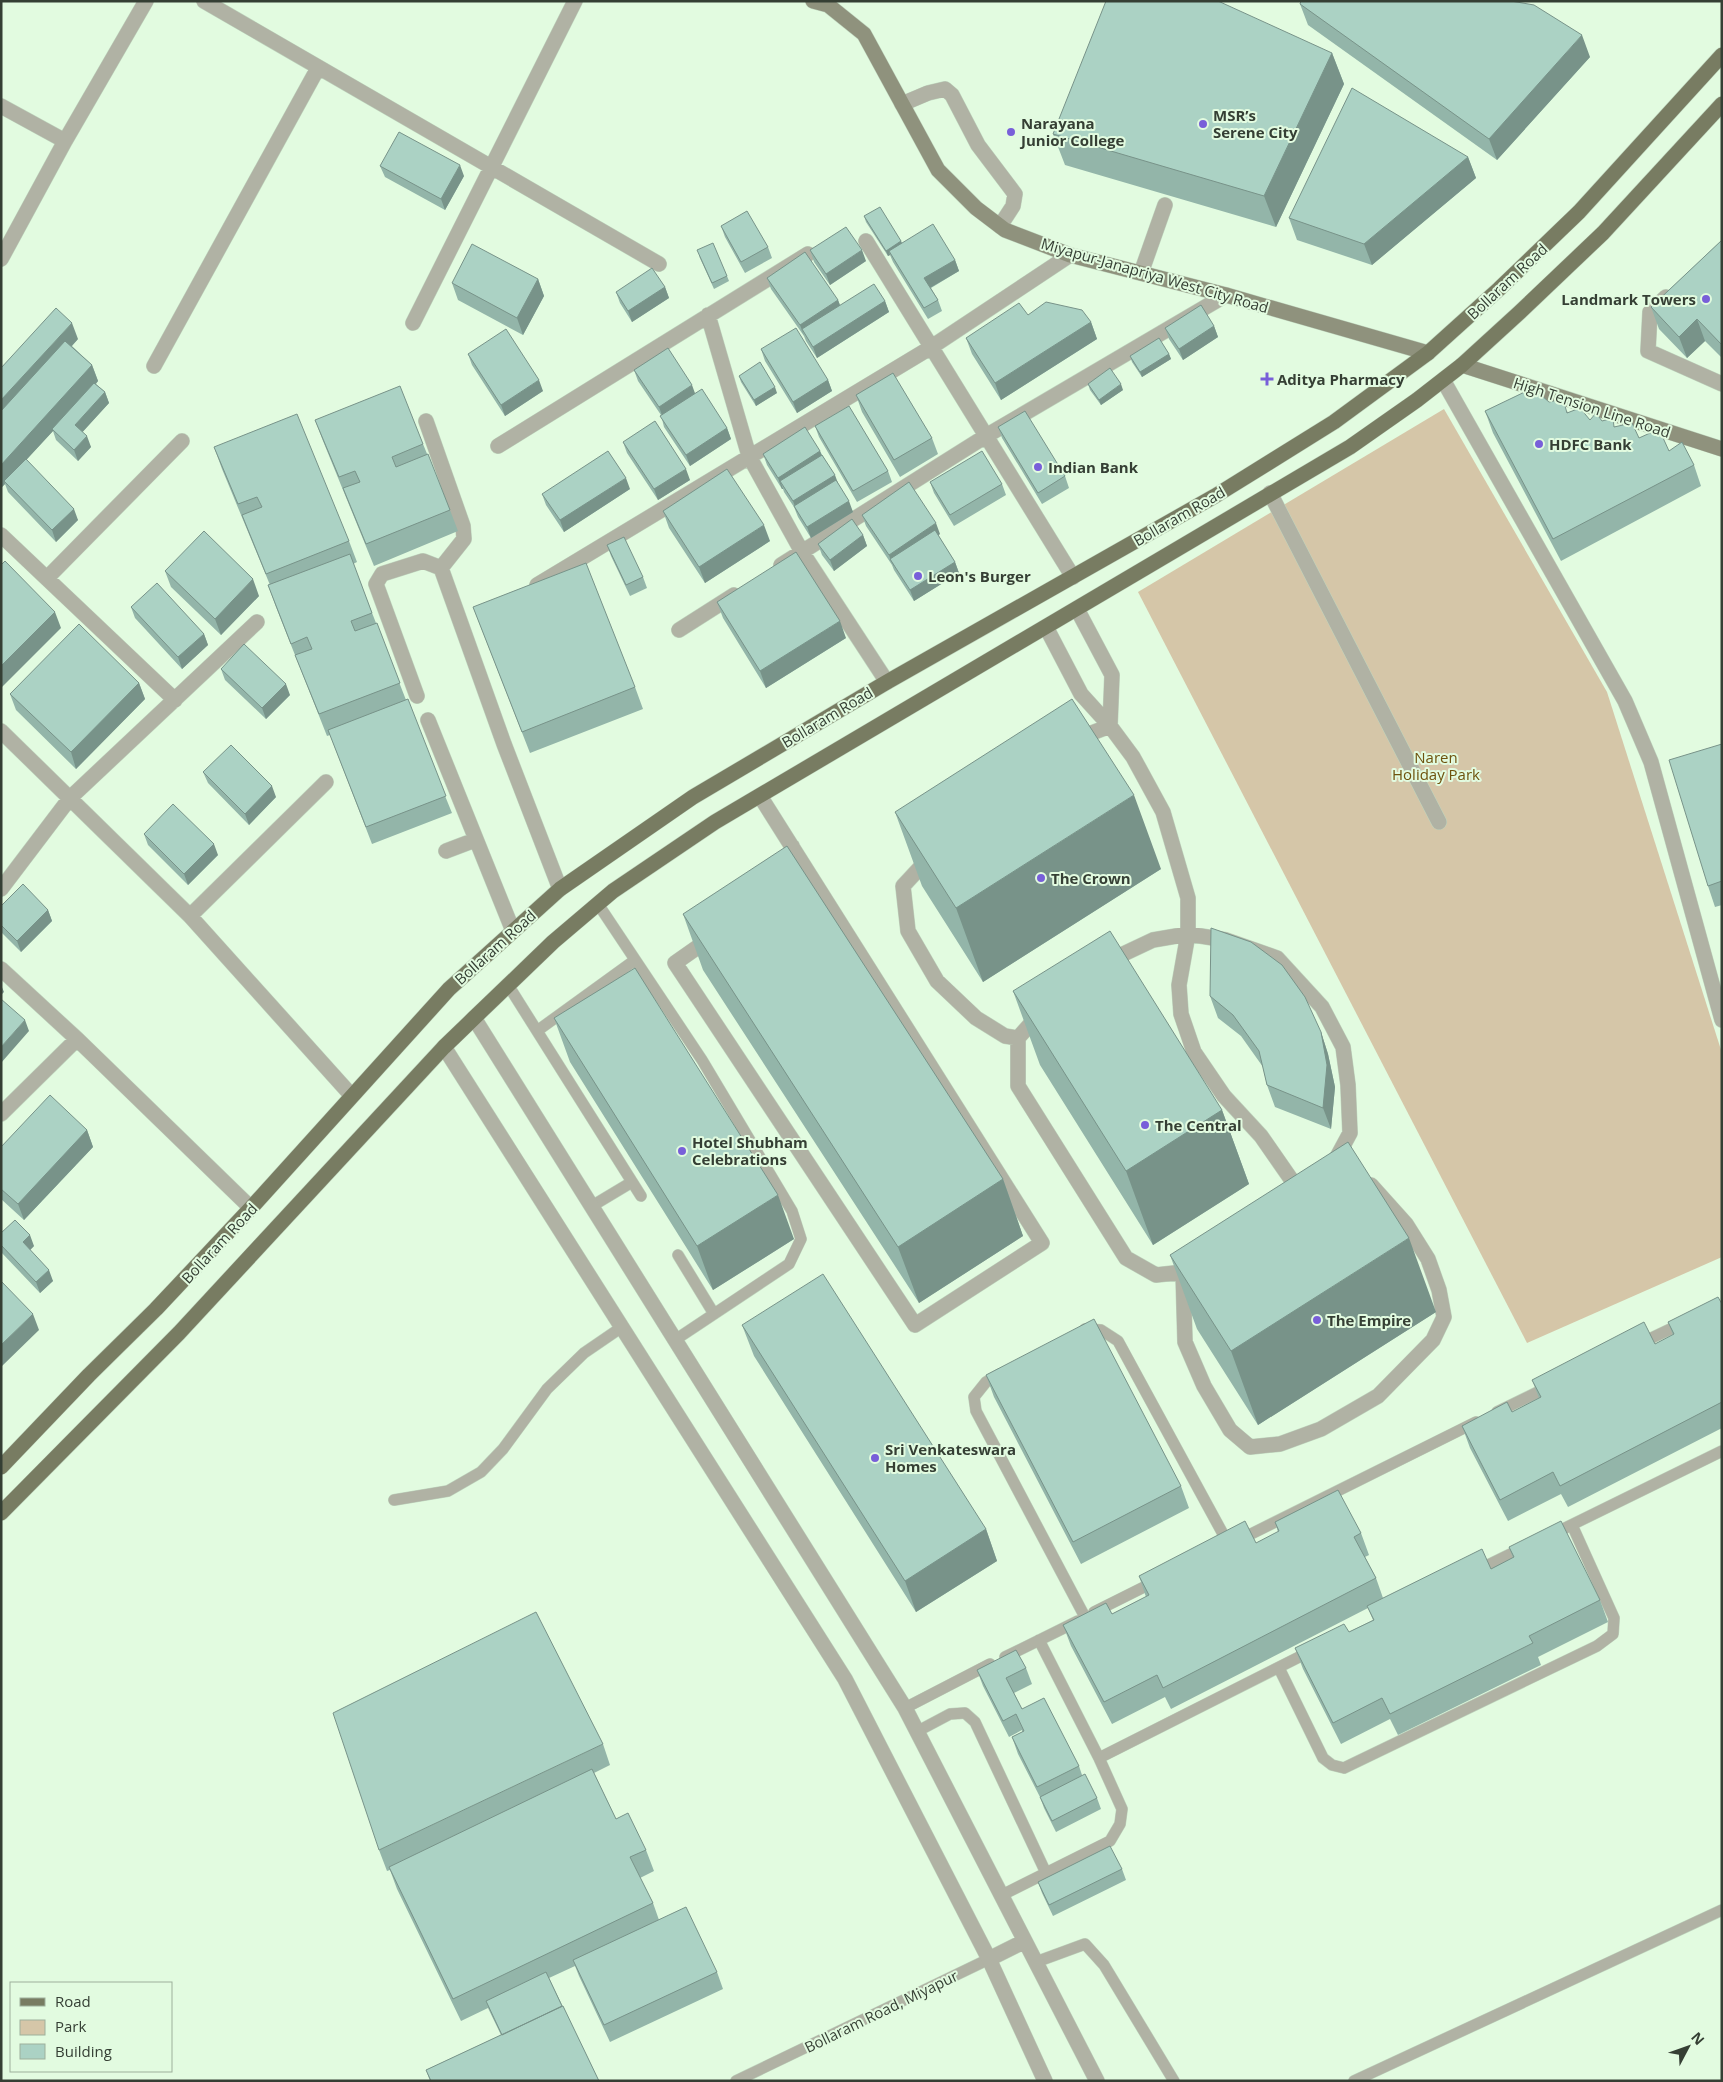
<svg xmlns="http://www.w3.org/2000/svg" width="1723" height="2082" font-family="'Open Sans',sans-serif">
<style>
.green{fill:#d5c6a8}
.lines{fill:none;stroke-linecap:round;stroke-linejoin:round}
.lane-casing{stroke:#bfd5be;stroke-width:12}
.street-casing{stroke:#bfd5be;stroke-width:16}
.secondary-casing{stroke:#bfd5be;stroke-width:16}
.primary-casing{stroke:#bfd5be;stroke-width:16}
.lane{stroke:#b0b2a4;stroke-width:11}
.street{stroke:#b0b2a4;stroke-width:15}
.secondary{stroke:#8f927d;stroke-width:15}
.primary{stroke:#787c62;stroke-width:15}
.wall{fill:#93b5a9}
.shaded-wall{fill:#789389}
.building{fill:#abd2c4;stroke:#789389}
.poi-dot{fill:#785fd9;stroke:#e2fbe0;stroke-width:2}
.labels{text-anchor:middle;dominant-baseline:central;stroke-width:4;stroke-linejoin:round;paint-order:stroke}
.poi-label{font-size:15px;font-weight:bold;fill:#353f34;stroke:#e2fbe0;text-anchor:start}
.street-label{font-size:15px;fill:#353f34;stroke:#e2fbe0}
.park-label{font-size:15px;fill:#6e520d;stroke:#e2fbe0}
</style>
<rect width="100%" height="100%" fill="#e2fbe0"/>
<!-- green -->
<path class="green" d="M1444,409l163,283 115,361v204l-195,86 -389,-751z"/>
<g class="lines">
<!-- lane casing -->
<g class="lane-casing">
<path id="lane" d="M598,904l104,156 90,151 9,28 -12,25 -114,76
M508,985l133,211
M537,1031l98,-71
M592,1206l40,-24
M678,1255l36,59
M1085,1329l16,1 17,11 111,204
M1639,1344l44,-21
M1000,1374l-14,8 -12,15 2,14 109,206
M1497,1412l53,-26
M394,1500l54,-9 33,-19 22,-23 44,-60 37,-36 38,-26
M1553,1534l169,-83
M1239,1540l237,-118
M1476,1571l49,-24
M1094,1612l62,-31
M1039,1640l60,118
M1005,1657l73,-36
M1279,1668l44,90 9,7 12,3 253,-122 16,-12 1,-16 -42,-93
M905,1708l85,-44
M918,1731l32,-17 15,-1 10,9 71,151
M1002,1895l108,-54 10,-17 2,-15 -23,-51 212,-107
M1036,1962l49,-18 19,21 70,116
M736,2081l253,-122
M1354,2081l368,-171"/>
</g>
<!-- street casing -->
<g class="street-casing">
<path id="street" d="M204,1l455,263
M902,104l26,-11 17,-4 7,6 26,50 37,49 -2,12 -13,20
M1,106l64,35
M866,241l207,336
M1,259l64,-118 81,-140
M1141,273l24,-68
M1666,297l-16,15 -2,39 74,33
M708,315l41,141 53,96 85,130
M413,323l162,-322
M154,366l164,-298
M1443,380l182,321 26,61 71,258
M426,421l37,105 1,13 -23,29
M498,446l310,-192
M1270,493l169,329
M1,535l174,165
M781,565l205,-129 240,-141
M47,578l135,-137
M537,585l393,-237 140,-93
M1046,627l35,67 29,32 2,-51 -35,-66
M679,630l55,-35
M417,696l-41,-112 6,-10 41,-13 18,7 63,176 56,145
M428,720l85,211
M1,731l189,185 161,179
M1076,739l34,-13 23,31 30,55 25,86v36l-9,51 2,29 13,38 30,44 37,40 41,59
M446,851l29,-11
M930,857l-27,29 5,45 29,50 39,37 29,18 13,2
M787,872l5,-26
M1,889l69,-91 187,-176
M190,916l136,-134
M1188,934l38,6 51,18 45,49 21,40 5,38 2,48 -20,37 -57,59 -34,23 -37,18 -46,5 -30,-17 -108,-172v-48l33,-37 32,-28 70,-33z
M712,937l-37,26 240,362 127,-82 -282,-447
M1,969l76,70 174,169
M474,1018l431,690 192,373
M444,1047l401,632 144,280 56,122
M1,1114l76,-75
M1183,1273l2,69 19,44 26,44 20,17 30,-3 41,-15 57,-33 55,-56 11,-23 -5,-27 -11,-31 -22,-35 -35,-39
M989,1959l36,-18"/>
</g>
<!-- secondary casing -->
<g class="secondary-casing">
<path id="secondary" d="M813,1l15,4 36,29 74,136 38,38 29,22 65,25 156,40 202,58
M1462,365l260,84"/>
</g>
<!-- primary casing -->
<g class="primary-casing">
<path id="primary" d="M1,1467l88,-92 67,-66 95,-101 198,-219 111,-100 133,-92 194,-115 328,-186 119,-74 94,-69 71,-64 80,-77 143,-157
M1,1513l178,-180 265,-286 30,-29 79,-76 60,-51 102,-69 635,-375 67,-47 45,-35 58,-53 83,-79 119,-129"/>
</g>
<!-- lane -->
<use href="#lane" class="lane"/>
<!-- street -->
<use href="#street" class="street"/>
<!-- secondary -->
<use href="#secondary" class="secondary"/>
<!-- primary -->
<use href="#primary" class="primary"/>
</g>
<!-- wall -->
<path class="wall" d="M1300,4l290,53 -93,103 -189,-135z
M1332,53l12,31 -68,143 -211,-62 -12,-31z
M1468,157l8,21 -104,87 -75,-25 -8,-22z
M380,166l84,10 -19,34 -60,-33z
M864,216l37,25 1,2 53,17 4,11 -28,17 7,12 4,11 -14,8 -35,-57 -3,-7 -2,1 -22,-34z
M721,226l47,21 4,11 -27,15 -20,-36z
M1722,240v118l-17,-17 -18,17 -28,-29 -8,-22z
M810,250l56,11 -36,24 -16,-23z
M699,256l28,20 2,5 -15,8z
M767,278l71,22 2,5 45,-4 4,11 -72,46 -11,-17 -2,-5 -33,-47z
M538,279l6,17 -21,39 -65,-35 -6,-17z
M665,287l4,11 -37,24 -12,-19 -4,-11z
M1028,315l63,7 6,17 -96,61 -29,-46 -6,-16z
M1214,326l4,11 -35,23 -14,-21 -4,-11z
M78,339l-6,7 20,19 6,16 -2,3 9,8 4,11 -27,29 9,15 -13,14 -22,-21 -3,-9 -27,29 52,60 -22,22 -48,-50 -3,-8 -4,4v-120z
M761,349l67,31 4,11 -35,22 -32,-52z
M468,354l75,37 -38,25 -33,-51z
M1169,354l2,5 -29,18 -10,-15 -2,-6z
M634,370l61,23 32,35 4,11 -41,27 -26,-39 -3,-12 -23,-34z
M739,376l38,17 -21,13 -15,-24z
M1088,384l35,6 -22,15 -11,-15z
M856,395l76,43 6,16 -38,23 -38,-65z
M1549,402l19,10 22,8 12,1 37,17 30,13 25,14 7,21 -140,75 -68,-128 -8,-22z
M315,420l108,24 27,66 8,21 -84,35 -51,-125z
M815,426l73,45 4,11 -35,20 -38,-65z
M998,427l67,49 4,12 -27,16 -40,-66z
M623,442l67,38 -32,20 -31,-47z
M214,447l135,94 8,21 -4,2 53,136 46,113 -80,31 -42,-109 -3,1 -51,-129 -8,-22h2l-48,-116z
M820,451l33,61 -42,26 -13,-21 -4,-10 -10,-15 -1,-3h-1l-15,-24 -4,-11z
M930,482l72,2 4,11 -52,31 -20,-33z
M630,489l-66,43 -18,-27 -4,-11z
M663,511l107,30 -65,42 -36,-55z
M862,515l78,19 -2,1 17,27 4,11 -45,28 -20,-31 -2,-5 -26,-39z
M863,535l4,11 -33,25 -12,-16 -4,-11z
M607,545l36,32 4,11 -17,8 -19,-40z
M165,571l94,25 -38,39 -50,-48z
M717,602l129,36 -80,50 -43,-70z
M131,607l73,27 4,11 -26,24 -47,-51z
M473,607l162,80 8,22 -113,44z
M221,669l69,26 -24,24 -41,-39z
M139,683l6,16 -69,70 -60,-59 -6,-16z
M1722,744v161l-7,2 -7,-21z
M203,772l73,25 -27,28 -41,-42z
M895,812l266,57 -178,113 -61,-96z
M144,834l74,21 -30,30 -40,-40z
M1,906l47,4 4,11 -31,31 -20,-20z
M683,914l320,265 20,57 -104,67 -216,-333z
M1013,991l209,119 27,74 -96,61 -113,-180z
M1210,996l111,36 7,22 7,33 -4,42 -56,-22 -8,-22 -4,-18 -22,-31 -23,-18z
M554,1018l240,221 -81,51 -143,-228z
M87,1130l6,17 -69,73 -23,-21v-52z
M1,1233l33,13 -4,4 23,31 -13,12 -39,-41z
M1170,1255l266,57 -178,113 -61,-96z
M1722,1304v124l-154,79 -7,-13 -53,27 -38,-73 -8,-22 50,-14 27,-14 -7,-18 123,-36 18,-9 -5,-13z
M742,1325l244,204 11,32 -81,51 -162,-256z
M986,1375l195,111 8,22 -108,56 -87,-167z
M1275,1522l86,11 8,22 -4,2 11,21 7,20 108,-29 22,-11 -4,-11 91,53 8,22 -70,35 3,8 -143,70 -8,-16 -49,25 -38,-75 -8,-21 54,-16 24,-12 -5,-12 -197,101 -6,-12 -53,27 -41,-78 -8,-21 49,-11 34,-17 -7,-21 117,-33 22,-11z
M1026,1668l6,16 -18,9 8,16 57,57 3,9 15,23 4,11 -45,23 -12,-24 -4,-11 -22,-43 -6,-17 10,-5v-2l-13,7 -26,-51 -6,-16z
M603,1744l7,21 -16,8 22,46 30,31 8,21 -14,7 13,25 6,17 58,52 6,17 -113,53 -31,-66 -4,-10 -26,12 50,103h-169l-4,-11 75,-35 -13,-27 -27,13 -64,-132 -7,-19 -3,1 -8,-21z
M1122,1869l4,11 -73,36 -11,-23 -4,-11z"/>
<!-- shaded-wall -->
<path class="shaded-wall" d="M1582,35l8,22 -93,103 -8,-21z
M1332,53l12,31 -68,143 -12,-31z
M1468,157l8,21 -104,87 -8,-21z
M460,165l4,11 -19,34 -4,-11z
M901,241l2,6 -14,4 1,4 -2,1 -2,-5z
M862,250l4,11 -36,24 -4,-11z
M955,260l4,11 -31,18 -4,-11z
M538,279l6,17 -21,39 -6,-17z
M665,287l4,11 -37,24 -4,-11z
M838,300l4,11 -40,18 2,7 -4,-11z
M885,301l4,11 -72,46 -4,-11z
M1697,319l8,22 -18,17 -8,-21z
M1091,322l6,17 -96,61 -6,-17z
M72,323l6,16 -77,84v-23z
M1214,326l4,11 -35,23 -4,-11z
M1169,354l2,5 -29,18 -2,-5z
M92,365l6,16 -45,50 -1,-2 1,2 -48,52 -1,-2 1,3 -4,4v-23z
M539,380l4,11 -38,25 -4,-11z
M828,380l4,11 -35,22 -4,-11z
M1121,384l2,6 -22,15 -2,-5z
M692,385l4,11 -33,22 -4,-11z
M775,387l2,6 -21,13 -2,-6z
M105,392l4,11 -30,33 -4,-11z
M727,428l4,11 -41,27 -4,-11z
M87,436l4,11 -13,14 -4,-11z
M820,451l4,11 -44,19 3,8h-1l-4,-11z
M686,469l4,11 -32,20 -4,-11z
M835,475l4,11 -42,26 -4,-11z
M626,478l4,11 -66,43 -4,-12z
M849,501l4,11 -42,26 -4,-11z
M74,509l4,11 -22,22 -4,-12z
M936,523l4,11 -46,32 -3,-5 -2,-6z
M764,525l6,16 -65,42 -6,-16z
M863,535l4,11 -33,25 -4,-11z
M955,562l4,11 -45,28 -4,-11z
M253,579l6,17 -38,39 -6,-16z
M55,612l6,16 -60,60v-22z
M840,621l6,17 -80,50 -6,-17z
M204,634l4,11 -26,24 -4,-12z
M139,683l6,16 -69,70 -5,-17z
M286,684l4,11 -24,24 -4,-11z
M272,786l4,11 -27,28 -4,-11z
M1134,795l27,74 -178,113 -27,-74z
M214,844l4,11 -30,30 -4,-11z
M48,910l4,11 -31,31 -4,-11z
M1,985l3,7 -3,3z
M25,1020l4,11 -28,32v-16z
M1321,1032l7,22 7,33 -4,42 -8,-21z
M1222,1110l27,74 -96,61 -27,-74z
M87,1130l6,17 -69,73 -6,-16z
M1003,1179l20,57 -104,67 -21,-56z
M778,1195l16,44 -81,51 -16,-44z
M30,1235l4,11 -7,7 -4,-11z
M1409,1238l27,74 -178,113 -27,-74z
M49,1270l4,11 -13,12 -4,-11z
M33,1314l6,16 -38,37v-22z
M986,1529l11,32 -81,51 -11,-31z"/>
<!-- building -->
<path class="building" d="M1106,1h112l114,52 -68,143 -211,-62z
M1301,1h210l23,4 48,30 -93,104 -189,-135z
M1352,88l116,69 -104,87 -75,-26z
M399,132l61,33 -19,34 -61,-33z
M880,207l21,34 -15,10 -22,-35z
M747,211l21,36 -27,15 -20,-36z
M933,224l22,36 -31,18 14,22 -14,8 -35,-57z
M846,227l16,23 -36,24 -16,-24z
M1722,240v105l-25,-26 -18,18 -28,-30z
M713,243l14,33 -15,7 -15,-33z
M472,244l66,35 -21,39 -65,-35z
M805,252l33,48 -38,25 -33,-47z
M652,268l13,19 -37,24 -12,-19z
M874,284l11,17 -72,46 -11,-18z
M1046,302l36,8 9,12 -96,61 -29,-45 53,-35 9,12z
M1201,305l13,21 -35,23 -14,-21z
M56,308l16,15 -71,77v-32z
M796,328l32,52 -35,22 -32,-53z
M506,329l33,51 -38,25 -33,-51z
M1159,338l10,16 -29,18 -10,-16z
M65,341l27,24 -91,100v-54z
M668,348l24,37 -33,22 -25,-37z
M760,362l15,25 -21,13 -15,-24z
M1110,368l11,16 -22,16 -11,-16z
M893,373l39,65 -38,22 -38,-65z
M94,383l11,9 -30,33 12,11 -13,14 -22,-21z
M400,386l23,58 -31,13 4,10 32,-13 22,56 -84,34 -23,-56 17,-6 -5,-11 -16,6 -24,-57z
M1533,388l16,14 14,-3 4,14 13,-5 10,12 6,-7 6,8 11,-3 1,9 18,-4 7,15 20,-9 10,22 13,-9 12,23 -141,74 -68,-128z
M702,389l25,39 -41,27 -26,-39z
M849,406l39,65 -35,20 -38,-65z
M1025,411l40,65 -27,17 -40,-66z
M297,414l52,127 -83,33 -24,-59 20,-8 -5,-10 -19,7 -24,-57z
M655,421l31,48 -32,20 -31,-47z
M805,427l15,24 -42,27 -15,-24z
M608,451l18,27 -66,42 -18,-26z
M982,451l20,33 -52,31 -20,-33z
M822,455l13,20 -42,26 -13,-20z
M26,459l48,50 -22,21 -48,-49z
M727,469l37,56 -65,42 -36,-56z
M836,480l13,21 -42,26 -13,-21z
M909,482l27,41 -47,32 -27,-40z
M852,519l11,16 -33,25 -12,-16z
M935,530l20,32 -45,28 -20,-31z
M204,531l49,48 -38,40 -50,-48z
M624,537l19,40 -17,8 -19,-40z
M796,552l44,69 -80,50 -43,-69z
M350,554l22,59 -21,8 4,10 22,-8 23,60 -81,31 -24,-59 17,-6 -5,-12 -16,7 -23,-59z
M5,561l50,51 -54,54v-101z
M586,563l49,124 -113,45 -49,-125z
M157,583l47,51 -26,23 -47,-50z
M79,624l60,59 -68,69 -61,-58z
M244,644l42,40 -24,24 -41,-39z
M408,699l38,97 -80,31 -38,-97z
M1072,699l62,96 -178,113 -61,-96z
M1722,744v137l-14,5 -39,-126z
M231,745l41,41 -27,28 -42,-42z
M173,804l41,40 -30,30 -40,-40z
M787,846l216,333 -105,68 -215,-333z
M23,884l25,26 -31,31 -16,-16v-19z
M1211,928l40,14 31,23 23,32 16,35 6,33 -4,43 -56,-23 -8,-34 -26,-36 -23,-19z
M1110,931l112,179 -96,61 -113,-180z
M635,968l143,227 -81,51 -143,-228z
M1,999l24,21 -24,27z
M50,1095l37,35 -69,74 -17,-15v-42z
M1348,1142l61,96 -178,113 -61,-96z
M15,1220l15,15 -7,7 26,28 -13,12 -35,-37v-12z
M823,1274l163,255 -81,52 -163,-256z
M1,1281l32,33 -32,31z
M1718,1297l4,7v98l-162,84 -7,-14 -53,28 -38,-74 45,-24 5,10 29,-15 -9,-17 112,-58 11,22 19,-10 -6,-12z
M1094,1319l87,167 -108,56 -87,-167z
M1338,1490l23,43 -7,4 22,41 -213,110 -6,-13 -53,27 -41,-77 43,-22 6,11 37,-19 -10,-19 106,-55 11,22 23,-12 -4,-9z
M1561,1521l39,79 -71,36 4,7 -143,71 -8,-16 -49,25 -38,-75 49,-24 5,8 25,-12 -7,-14 115,-57 9,20 23,-12 -5,-10z
M536,1612l67,132 -224,106 -46,-137z
M1016,1650l10,18 -20,10 16,31 22,-11 35,68 -42,21 -25,-50 12,-6 -8,-17 -13,7 -26,-51z
M592,1769l24,50 12,-6 18,37 -16,7 23,46 -200,96 -64,-132z
M1085,1774l12,24 -45,23 -12,-24z
M1110,1846l12,23 -73,36 -11,-23z
M686,1907l31,65 -113,53 -31,-65z
M546,1972l16,34 -60,29 -16,-34z
M563,2006l36,75h-168l-5,-11z"/>
<!-- markers -->
<g class="poi-dot">
<circle cx="1203" cy="124" r="5"/>
<circle cx="1011" cy="132" r="5"/>
<circle cx="1706" cy="299" r="5"/>
<path d="M1264.5 371.5h5v5h5v5h-5v5h-5v-5h-5v-5h5z"/>
<circle cx="1539" cy="444" r="5"/>
<circle cx="1038" cy="467" r="5"/>
<circle cx="918" cy="576" r="5"/>
<circle cx="1041" cy="878" r="5"/>
<circle cx="1145" cy="1125" r="5"/>
<circle cx="682" cy="1151" r="5"/>
<circle cx="1317" cy="1320" r="5"/>
<circle cx="875" cy="1458" r="5"/>
</g>
<g class="labels">
<!-- poi labels -->
<g class="poi-label">
<text x="1213" y="115">MSR’s<tspan x="1213" dy="17">Serene City</tspan></text>
<text x="1021" y="123">Narayana<tspan x="1021" dy="17">Junior College</tspan></text>
<text x="1696" y="299" text-anchor="end">Landmark Towers</text>
<text x="1277" y="379">Aditya Pharmacy</text>
<text x="1549" y="444">HDFC Bank</text>
<text x="1048" y="467">Indian Bank</text>
<text x="928" y="576">Leon's Burger</text>
<text x="1051" y="878">The Crown</text>
<text x="1155" y="1125">The Central</text>
<text x="692" y="1142">Hotel Shubham<tspan x="692" dy="17">Celebrations</tspan></text>
<text x="1327" y="1320">The Empire</text>
<text x="885" y="1449">Sri Venkateswara<tspan x="885" dy="17">Homes</tspan></text>
</g>
<!-- street labels -->
<g class="street-label">
<text transform="translate(1155 275) rotate(16)">Miyapur-Janapriya West City Road</text>
<text transform="translate(1507 281) rotate(-43)">Bollaram Road</text>
<text transform="translate(1592 407) rotate(18)">High Tension Line Road</text>
<text transform="translate(1179 516) rotate(-30)">Bollaram Road</text>
<text transform="translate(827 717) rotate(-31)">Bollaram Road</text>
<text transform="translate(495 947) rotate(-42)">Bollaram Road</text>
<text transform="translate(219 1243) rotate(-47)">Bollaram Road</text>
<text transform="translate(881 2011) rotate(-26)">Bollaram Road, Miyapur</text>
</g>
<!-- park labels -->
<g class="park-label">
<text x="1436" y="757">Naren<tspan x="1436" dy="17">Holiday Park</tspan></text>
</g>
</g>
<!-- border -->
<rect width="1723" height="2082" fill="none" stroke="#353f34" stroke-width="5"/>
<!-- legend -->
<rect x="10" y="1982" width="162" height="90" fill="#e2fbe0" stroke="#9db09b"/>
<rect x="20" y="1998" width="25" height="8" fill="#787c62" stroke="#9db09b"/>
<text x="55" y="2007" font-size="15" fill="#353f34">Road</text>
<rect x="20" y="2020" width="25" height="15" fill="#d5c6a8" stroke="#9db09b"/>
<text x="55" y="2032" font-size="15" fill="#353f34">Park</text>
<rect x="20" y="2044" width="25" height="15" fill="#abd2c4" stroke="#9db09b"/>
<text x="55" y="2057" font-size="15" fill="#353f34">Building</text>
<!-- north arrow -->
<g transform="translate(1688 2047) rotate(49)" stroke="#e2fbe0" stroke-width="4" paint-order="stroke">
<path d="M0-4L9 19L0 12L-9 19Z" fill="#353f34"/>
<text y="-8" font-size="14" font-weight="bold" text-anchor="middle" fill="#353f34">N</text>
</g>
</svg>
